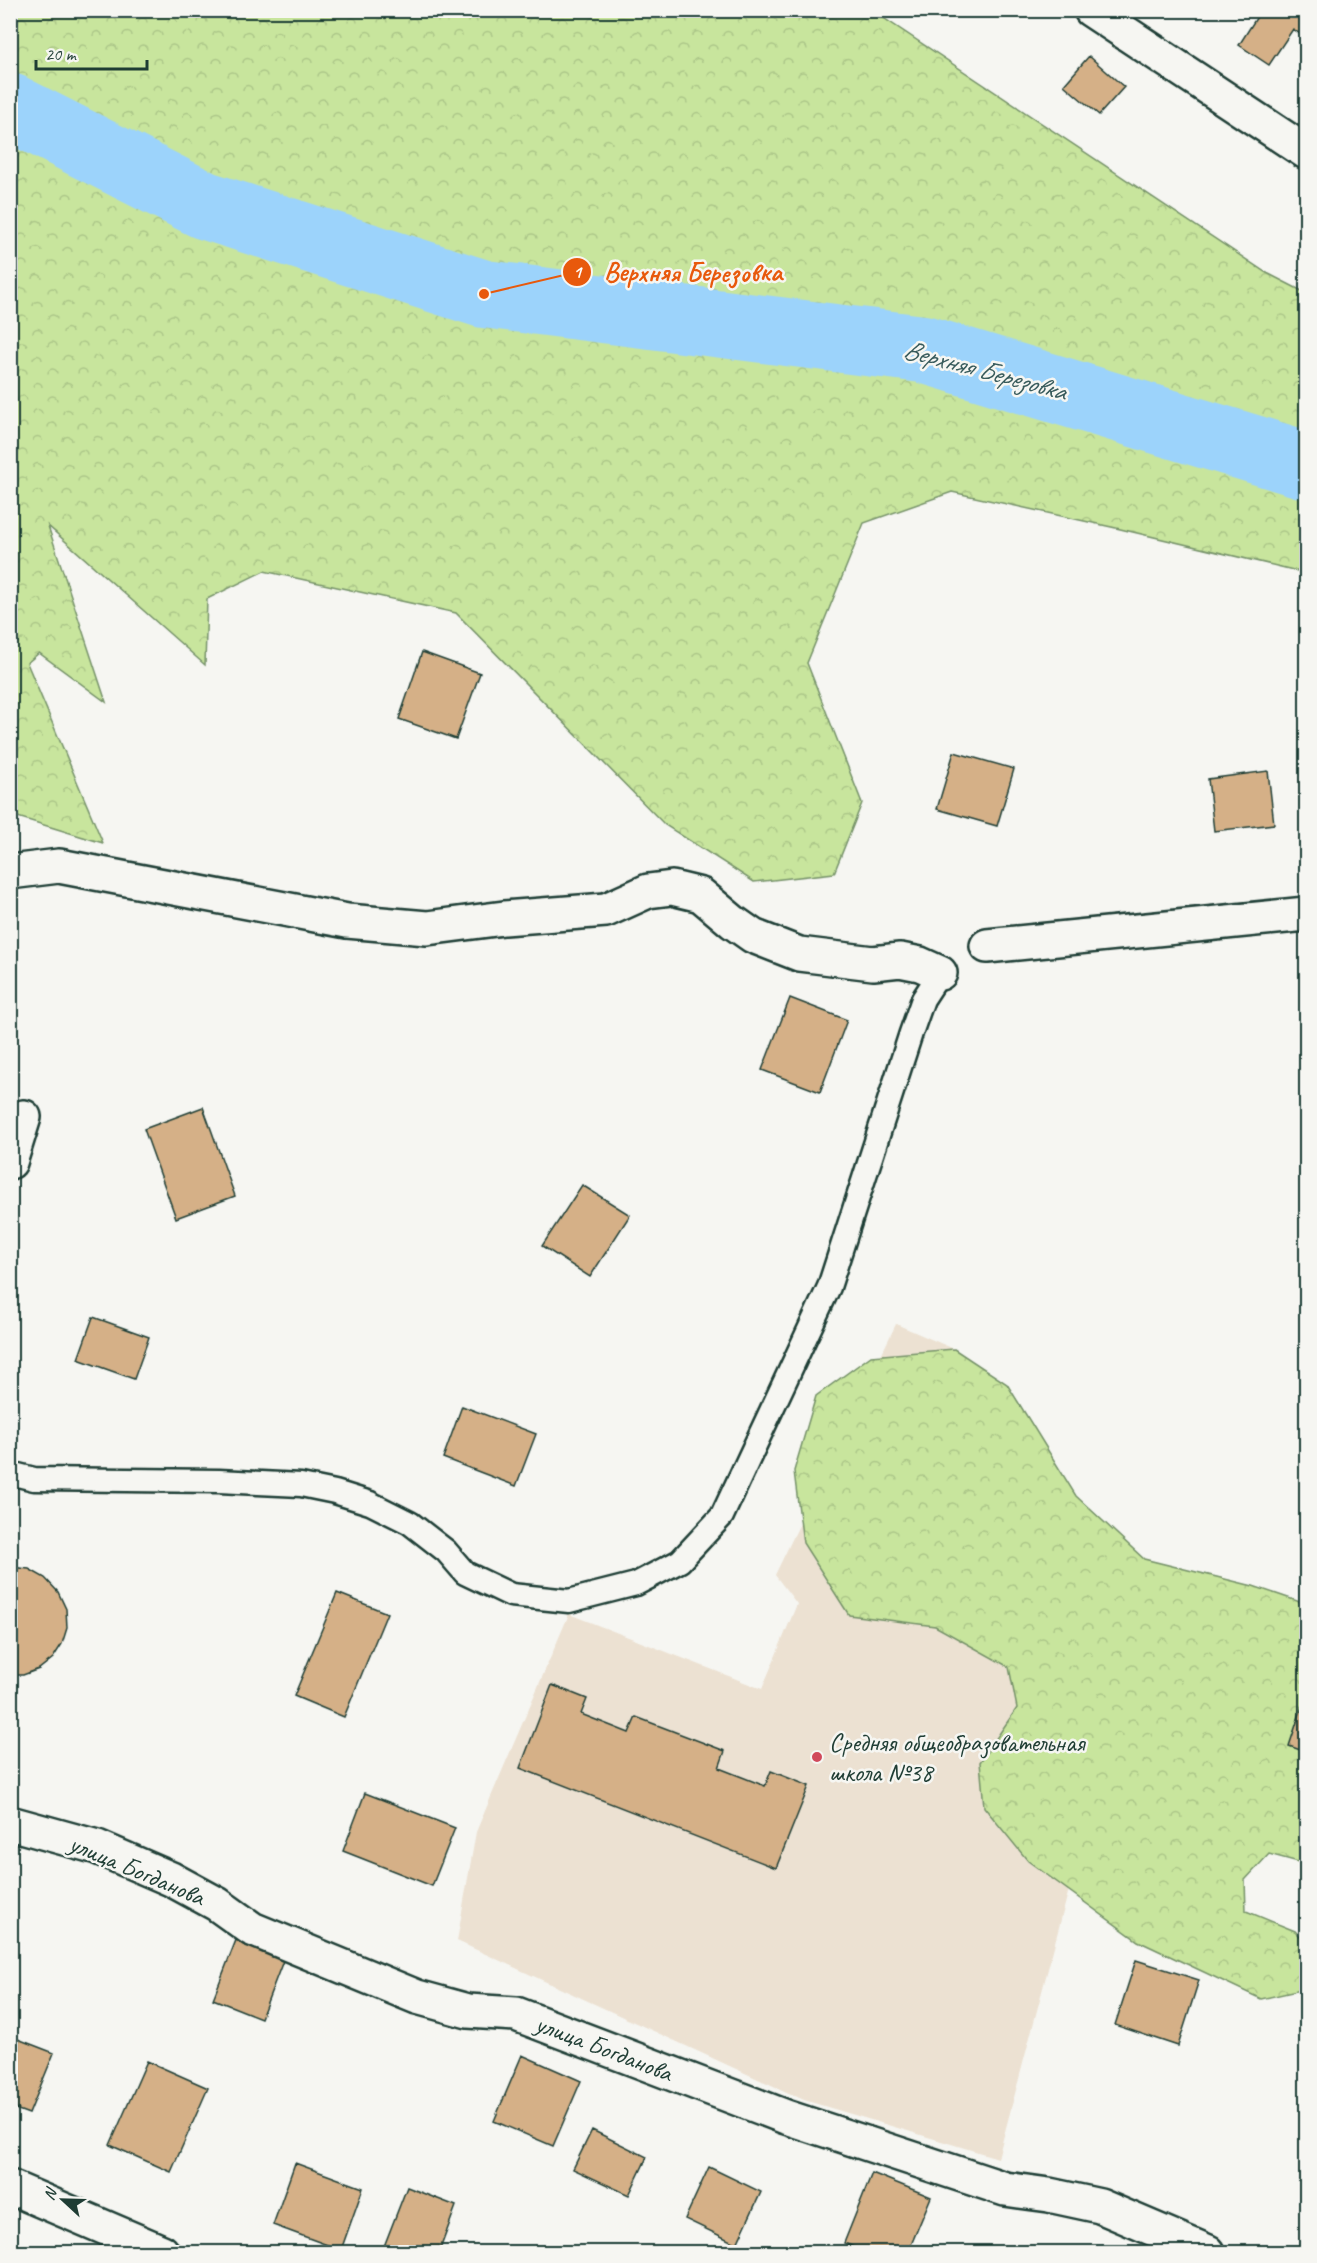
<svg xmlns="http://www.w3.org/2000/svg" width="1317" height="2263" font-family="Caveat,sans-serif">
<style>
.built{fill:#ece1d2}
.forest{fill:url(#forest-crowns);stroke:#749168;stroke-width:1.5}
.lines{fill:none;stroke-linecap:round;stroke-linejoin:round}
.river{stroke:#9cd3fb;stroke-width:68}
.building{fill:#d5b087;stroke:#1f3d34;stroke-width:1.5}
.lane-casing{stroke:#1f3d34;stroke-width:27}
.street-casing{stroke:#1f3d34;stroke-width:38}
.lane{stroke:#f6f6f2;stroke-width:22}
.street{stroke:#f6f6f2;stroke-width:33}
.poi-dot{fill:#d1495b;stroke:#f6f6f2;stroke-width:2}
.labels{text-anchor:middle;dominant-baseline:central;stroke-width:5;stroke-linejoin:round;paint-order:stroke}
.poi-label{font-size:26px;fill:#1f3d34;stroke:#f6f6f2;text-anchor:start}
.street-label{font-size:26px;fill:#1f3d34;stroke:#f6f6f2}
.water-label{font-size:27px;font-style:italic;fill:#385b5c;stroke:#f6f6f2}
.leader{fill:none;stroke:#e8590c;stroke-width:2}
.callout-dot{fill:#e8590c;stroke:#f6f6f2;stroke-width:2}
.mark-label{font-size:18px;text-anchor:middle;font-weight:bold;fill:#fff}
.callout-label{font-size:27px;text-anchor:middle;font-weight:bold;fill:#e8590c;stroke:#f6f6f2;stroke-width:5;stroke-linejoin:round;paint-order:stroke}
</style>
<defs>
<pattern id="forest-crowns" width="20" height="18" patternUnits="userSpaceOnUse" patternTransform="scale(1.5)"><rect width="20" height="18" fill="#c8e59d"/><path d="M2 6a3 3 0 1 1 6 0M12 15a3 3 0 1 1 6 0" fill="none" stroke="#abc588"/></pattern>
</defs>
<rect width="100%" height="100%" fill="#f6f6f2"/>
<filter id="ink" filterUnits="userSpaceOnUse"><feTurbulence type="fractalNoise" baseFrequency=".0167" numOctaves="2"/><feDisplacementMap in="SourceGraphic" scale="12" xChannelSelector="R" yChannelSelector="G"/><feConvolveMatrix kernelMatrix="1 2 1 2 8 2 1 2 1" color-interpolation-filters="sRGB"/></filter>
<g filter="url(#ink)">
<!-- built -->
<path class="built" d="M896,1324l58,25 53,35 69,112 68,63 -58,266 -88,333 -194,-58 -347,-159 19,-109 93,-218 193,75 35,-85 -22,-29z"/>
<!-- forest -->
<path class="forest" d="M10,11h863l392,261 41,21v280l-190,-45 -164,-36 -88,31 -57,140 55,140 -28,70 -80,9 -89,-57 -209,-212 -192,-42 -57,28 -2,66 -157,-139 58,176 -67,-49 -12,10 76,180 -92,-28z
M954,1349l53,35 69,112 68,63 109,27 53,18v260l-37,-10 -24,26 1,31 49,20 11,11v47l-45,10 -123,-58 -110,-80 -44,-54 -4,-45 37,-54 -8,-41 -74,-41 -86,-11 -46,-72 -9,-72 22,-75 55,-40z"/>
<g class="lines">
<!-- river -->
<path class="river" d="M10,107l194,98 280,89 439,55 383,116"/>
</g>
<!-- building -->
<path class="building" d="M1257,10h49v28l-13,-9 -24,36 -30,-20 21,-33z
M1089,56l35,31 -25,28 -35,-30z
M422,652l58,21 -24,66 -57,-20z
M954,752l60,17 -17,57 -60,-17z
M1268,771l6,53 -60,7 -6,-52z
M790,998l57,22 -27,72 -58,-22z
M203,1107l32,89 -59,22 -32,-89z
M582,1185l48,30 -40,62 -48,-31z
M93,1317l56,20 -15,42 -56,-20z
M462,1406l74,28 -20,52 -73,-28z
M10,1567l19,2 16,9 13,14 8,17 1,19 -5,16 -9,14 -14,11 -16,6h-13z
M337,1593l50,20 -43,104 -50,-21z
M552,1685l35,14 -6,15 48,19 7,-16 89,34 -6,17 46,18 6,-15 38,15 -33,82 -256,-100z
M1306,1695v57l-17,-6z
M365,1793l90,35 -23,58 -89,-35z
M238,1935l48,18 -25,65 -48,-19z
M1136,1960l63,20 -21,66 -63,-21z
M10,2036l44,17 -25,61 -19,-7z
M522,2055l59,26 -28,65 -59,-25z
M147,2061l61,27 -37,84 -61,-27z
M592,2130l55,27 -18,38 -56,-26z
M295,2163l68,25 -22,62 -68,-25z
M709,2167l52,25 -24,52 -52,-25z
M872,2173l59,24 -23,55h-42l-22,-9z
M407,2187l49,19 -17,46h-47l-9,-3z"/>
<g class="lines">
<!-- lane casing -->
<g class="lane-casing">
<path id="lane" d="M10,1473l24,6 185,2 82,4 34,7 35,11 40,20 36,28 19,22 46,22 58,6 67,-17 44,-23 42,-45 107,-229 82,-254 12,-34 17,-26"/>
</g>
<!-- street casing -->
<g class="street-casing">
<path id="street" d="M1091,10l215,142
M10,872l49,-6 288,55 80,7 77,-10 102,-8 42,-19 24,-3 29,7 32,27 20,14 46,18 74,9 27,-3 20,4 20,9
M987,946l319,-32
M10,1162l14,-45
M10,1823l87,24 74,32 46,25 35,25 165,68 51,14 48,3 270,103 219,72 44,6 51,11 108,46
M10,2187l152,65"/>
</g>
<!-- lane -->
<use href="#lane" class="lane"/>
<!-- street -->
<use href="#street" class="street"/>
</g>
</g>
<!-- markers -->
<circle class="poi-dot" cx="817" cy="1757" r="6"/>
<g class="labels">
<!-- poi labels -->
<g class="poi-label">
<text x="829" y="1742">Средняя общеобразовательная<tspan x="829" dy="30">школа №38</tspan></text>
</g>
<!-- street labels -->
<g class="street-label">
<text transform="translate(137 1870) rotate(23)">улица Богданова</text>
<text transform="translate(604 2048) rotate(21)">улица Богданова</text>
</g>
<!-- water labels -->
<g class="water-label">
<text transform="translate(985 370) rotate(15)">Верхняя Березовка</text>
</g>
</g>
<!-- callouts -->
<path class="leader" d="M484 294L577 272"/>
<g class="callout-dot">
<circle cx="484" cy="294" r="6"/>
<circle cx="577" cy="272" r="15"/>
</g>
<g class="mark-label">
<text x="577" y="278">1</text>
</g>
<g class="callout-label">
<text x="693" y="281">Верхняя Березовка</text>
</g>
<!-- margin -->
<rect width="1317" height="2263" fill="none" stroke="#f6f6f2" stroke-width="36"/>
<rect x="18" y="18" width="1281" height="2227" fill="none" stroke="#1f3d34" stroke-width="2" filter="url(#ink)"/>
<!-- north arrow -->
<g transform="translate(63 2200) rotate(292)" stroke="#f6f6f2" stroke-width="4.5" paint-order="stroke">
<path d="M0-4.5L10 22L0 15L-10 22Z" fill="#1f3d34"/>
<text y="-9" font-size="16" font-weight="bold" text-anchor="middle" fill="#1f3d34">N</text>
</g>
<!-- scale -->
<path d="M36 60v9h111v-9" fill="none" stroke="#1f3d34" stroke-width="3"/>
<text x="45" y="60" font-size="18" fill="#1f3d34" stroke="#f6f6f2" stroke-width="4.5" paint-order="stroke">20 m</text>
</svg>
